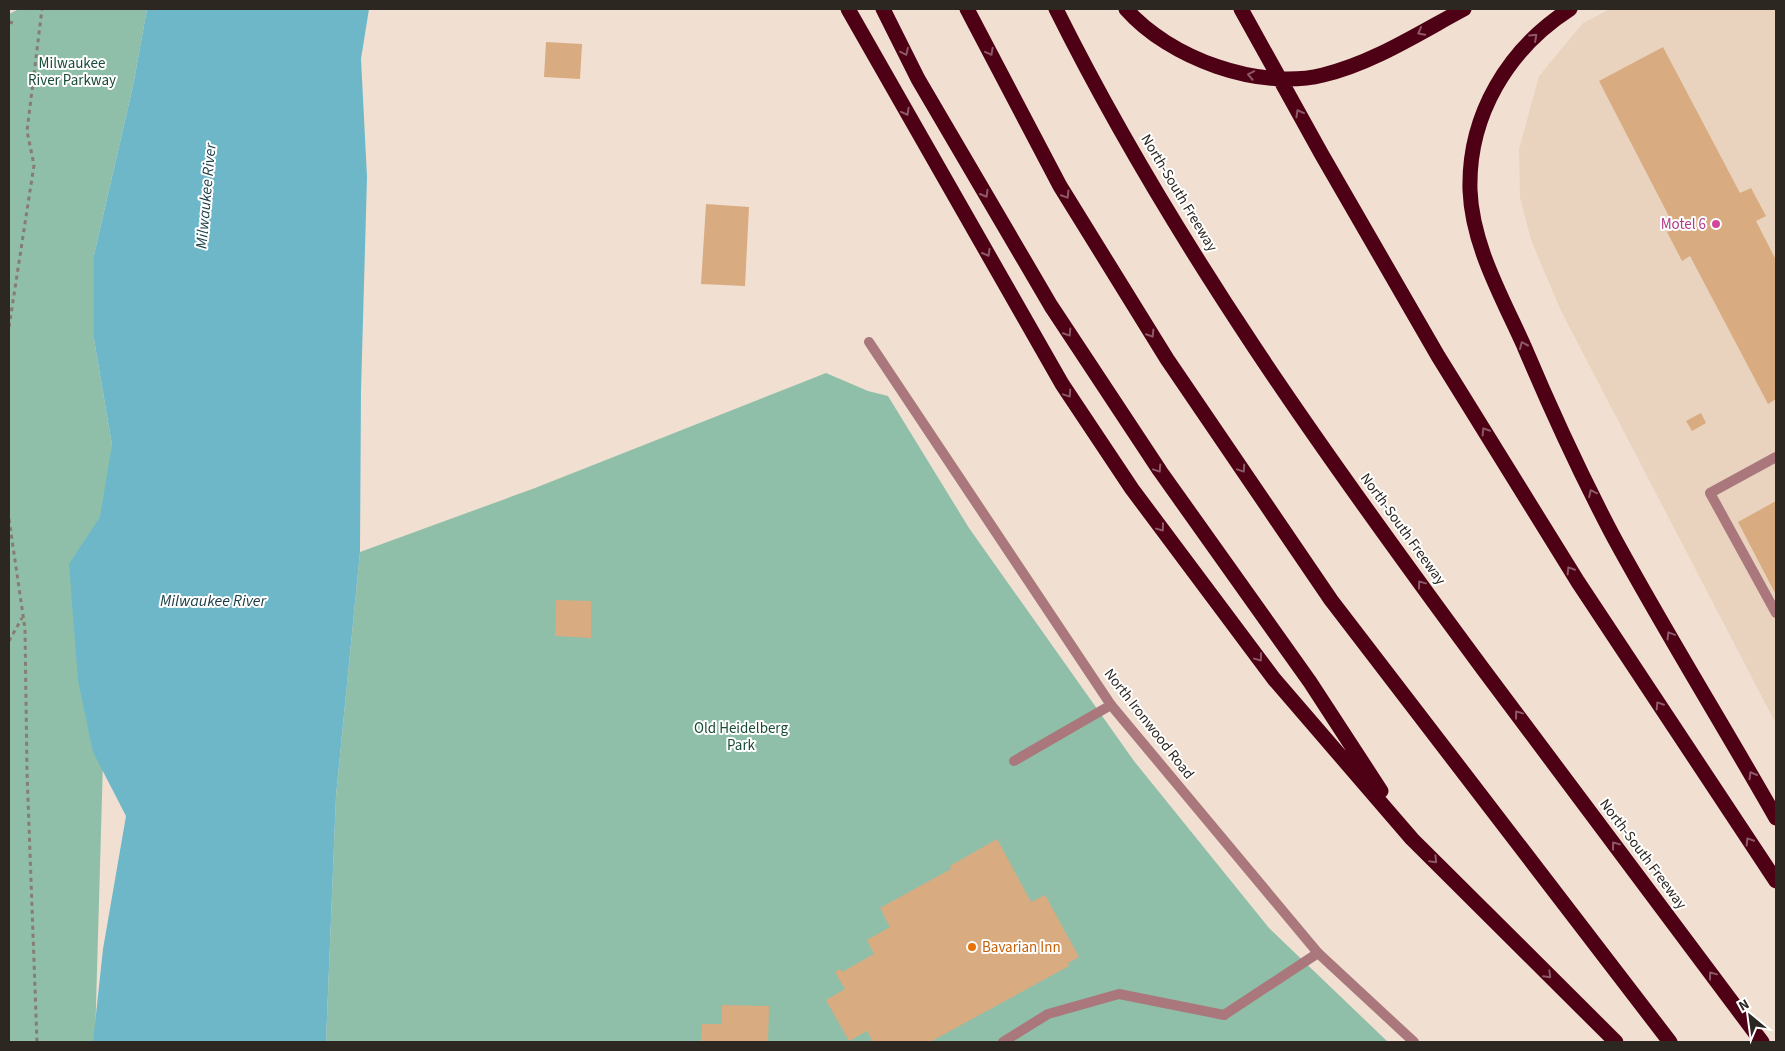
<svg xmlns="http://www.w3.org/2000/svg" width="1785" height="1051" font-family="'Source Sans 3',sans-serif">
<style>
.built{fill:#e9d3bf}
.green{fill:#90bfa9}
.water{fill:#6db7c9}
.building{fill:#d8ab80}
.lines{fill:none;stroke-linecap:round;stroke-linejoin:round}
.path{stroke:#877c72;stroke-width:3;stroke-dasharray:4 4;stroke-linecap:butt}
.service{stroke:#aa787c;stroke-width:10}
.minor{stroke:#aa787c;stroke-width:10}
.motorway{stroke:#4e0015;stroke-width:15}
.oneway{stroke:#8c5967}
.hotel-dot{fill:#d1479c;stroke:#fff;stroke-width:2}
.food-dot{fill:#e8710a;stroke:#fff;stroke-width:2}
.labels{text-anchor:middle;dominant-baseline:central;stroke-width:4;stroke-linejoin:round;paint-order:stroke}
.park-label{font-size:15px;fill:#194c38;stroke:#fff}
.street-label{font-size:15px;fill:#2d2721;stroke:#fff}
.hotel-label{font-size:15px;fill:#b23c85;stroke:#fff;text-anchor:end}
.food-label{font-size:15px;fill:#c56008;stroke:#fff;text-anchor:start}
.water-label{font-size:16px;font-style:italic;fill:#183c44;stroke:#fff}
</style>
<rect width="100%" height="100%" fill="#f1e0d1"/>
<!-- built -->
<path class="built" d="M1610,9h166v715l-215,-413 -30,-71 -11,-42 -1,-49 20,-73 44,-53z"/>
<!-- green -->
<path class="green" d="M19,9h128l-14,77 -39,169v84l18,106 -17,597h-86v-1028z
M826,373l42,18 20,5 81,132 165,233 135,167 119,114h-1062l10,-246 24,-244 175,-64z"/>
<!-- water -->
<path class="water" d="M147,9h222l-8,50 6,118 -6,214 -1,161 -24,244 -10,246h-233l10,-93 23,-133 -33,-64 -15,-72 -9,-116 31,-47 12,-72 -18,-106v-84l39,-169z"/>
<!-- building -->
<path class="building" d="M546,42l36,2 -2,35 -36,-2z
M1663,47l77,146 11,-5 15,28 -10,5 20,39v139l-8,5 -78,-148 -8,5 -15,-29 8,-4 -76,-147z
M706,204l43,3 -4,79 -44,-2z
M1701,413l5,10 -14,8 -6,-10z
M1776,501v94l-38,-73z
M556,600l35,1v37l-36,-2z
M997,839l34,63 14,-7 34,62 -11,6 1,3 -139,76h-57l-6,-11 -18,10 -23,-41 19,-11 -10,-17 5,-3 2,3 32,-18 -7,-14 23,-13 -10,-19 71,-39 -1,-3z
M722,1005l47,1 -1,36h-67l1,-18h20z"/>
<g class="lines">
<!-- path -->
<path class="path" d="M9,22l4,1
M9,327l25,-162 -7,-34 15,-122
M9,519l16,110 2,143 10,270
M9,641l13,-23"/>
<!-- service -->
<path class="service" d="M1776,457l-66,36 66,120
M1014,761l97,-56
M1003,1042l45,-28 71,-20 105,21 94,-62"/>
<!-- minor -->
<path class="minor" d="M869,342l242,363 207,248 96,89"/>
<!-- motorway -->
<path class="motorway" d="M848,9l214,375 70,105 142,190 138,160 204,203
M883,9l35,70 133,227 109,165 150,211 71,109
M967,9l93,177 107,173 164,241 339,442
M1056,9c117,235 271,449 427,660 93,124 186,249 279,373
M1126,9c43,49 133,82 197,66 50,-12 96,-42 141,-66
M1241,9l81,146 116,201 140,226 198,299
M1570,9c-62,40 -102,106 -100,181 2,55 32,107 54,156 27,64 56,127 88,188 52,96 110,189 164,284"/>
</g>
<!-- one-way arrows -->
<defs><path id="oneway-chevron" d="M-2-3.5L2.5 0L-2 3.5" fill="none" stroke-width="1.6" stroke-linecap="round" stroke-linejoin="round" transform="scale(1.25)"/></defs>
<g class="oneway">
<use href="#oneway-chevron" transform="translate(1421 32) rotate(152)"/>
<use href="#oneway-chevron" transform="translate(1534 37) rotate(-43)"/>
<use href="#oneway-chevron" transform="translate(905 52) rotate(64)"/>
<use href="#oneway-chevron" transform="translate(990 52) rotate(62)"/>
<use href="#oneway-chevron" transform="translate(1251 75) rotate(-169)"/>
<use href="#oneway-chevron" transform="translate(906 112) rotate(61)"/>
<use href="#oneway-chevron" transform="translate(1299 113) rotate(-119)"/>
<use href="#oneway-chevron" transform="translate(985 194) rotate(60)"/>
<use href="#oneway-chevron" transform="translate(1066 195) rotate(58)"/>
<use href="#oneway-chevron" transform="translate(987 253) rotate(60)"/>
<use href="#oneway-chevron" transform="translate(1068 333) rotate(57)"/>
<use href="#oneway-chevron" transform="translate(1151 334) rotate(58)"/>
<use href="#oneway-chevron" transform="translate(1523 345) rotate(-114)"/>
<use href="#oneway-chevron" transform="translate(1068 394) rotate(56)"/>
<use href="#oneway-chevron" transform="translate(1485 431) rotate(-122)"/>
<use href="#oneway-chevron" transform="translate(1158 469) rotate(56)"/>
<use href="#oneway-chevron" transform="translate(1242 469) rotate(56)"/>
<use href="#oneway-chevron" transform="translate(1592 493) rotate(-116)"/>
<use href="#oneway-chevron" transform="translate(1161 528) rotate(53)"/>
<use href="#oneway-chevron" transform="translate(1570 570) rotate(-122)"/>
<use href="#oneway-chevron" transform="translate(1421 584) rotate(-127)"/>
<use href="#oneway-chevron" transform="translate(1670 635) rotate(-121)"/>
<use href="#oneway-chevron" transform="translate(1259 658) rotate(53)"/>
<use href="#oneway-chevron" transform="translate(1659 705) rotate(-123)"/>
<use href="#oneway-chevron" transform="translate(1518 714) rotate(-127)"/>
<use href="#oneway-chevron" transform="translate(1752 775) rotate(-120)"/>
<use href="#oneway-chevron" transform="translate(1749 841) rotate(-123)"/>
<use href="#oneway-chevron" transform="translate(1615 845) rotate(-127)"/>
<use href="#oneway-chevron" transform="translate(1434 860) rotate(45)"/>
<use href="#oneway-chevron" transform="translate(1548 975) rotate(45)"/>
<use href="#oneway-chevron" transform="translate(1712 975) rotate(-127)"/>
</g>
<!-- markers -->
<circle class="hotel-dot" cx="1716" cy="224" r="5"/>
<circle class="food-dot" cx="972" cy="947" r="5"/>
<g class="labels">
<!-- park labels -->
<g class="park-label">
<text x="72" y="63">Milwaukee<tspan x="72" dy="17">River Parkway</tspan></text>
<text x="741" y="728">Old Heidelberg<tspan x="741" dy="17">Park</tspan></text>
</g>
<!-- street labels -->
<g class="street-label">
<text transform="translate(1179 193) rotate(59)">North-South Freeway</text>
<text transform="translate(1403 529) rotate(54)">North-South Freeway</text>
<text transform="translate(1149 724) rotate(52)">North Ironwood Road</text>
<text transform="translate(1643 854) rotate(53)">North-South Freeway</text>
</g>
<!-- hotel labels -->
<g class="hotel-label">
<text x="1706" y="224">Motel 6</text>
</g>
<!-- food labels -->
<g class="food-label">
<text x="982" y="947">Bavarian Inn</text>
</g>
<!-- water labels -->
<g class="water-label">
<text transform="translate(206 196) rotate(-85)">Milwaukee River</text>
<text x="213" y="601">Milwaukee River</text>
</g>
</g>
<!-- border -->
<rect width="1785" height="1051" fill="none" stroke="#2d2721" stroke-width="20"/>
<!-- north arrow -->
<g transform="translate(1750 1016) rotate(331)" stroke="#ffffff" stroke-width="4" paint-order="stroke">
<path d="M0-4L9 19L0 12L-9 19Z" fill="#2d2721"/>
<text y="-8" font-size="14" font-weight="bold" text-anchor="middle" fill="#2d2721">N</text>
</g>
</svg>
